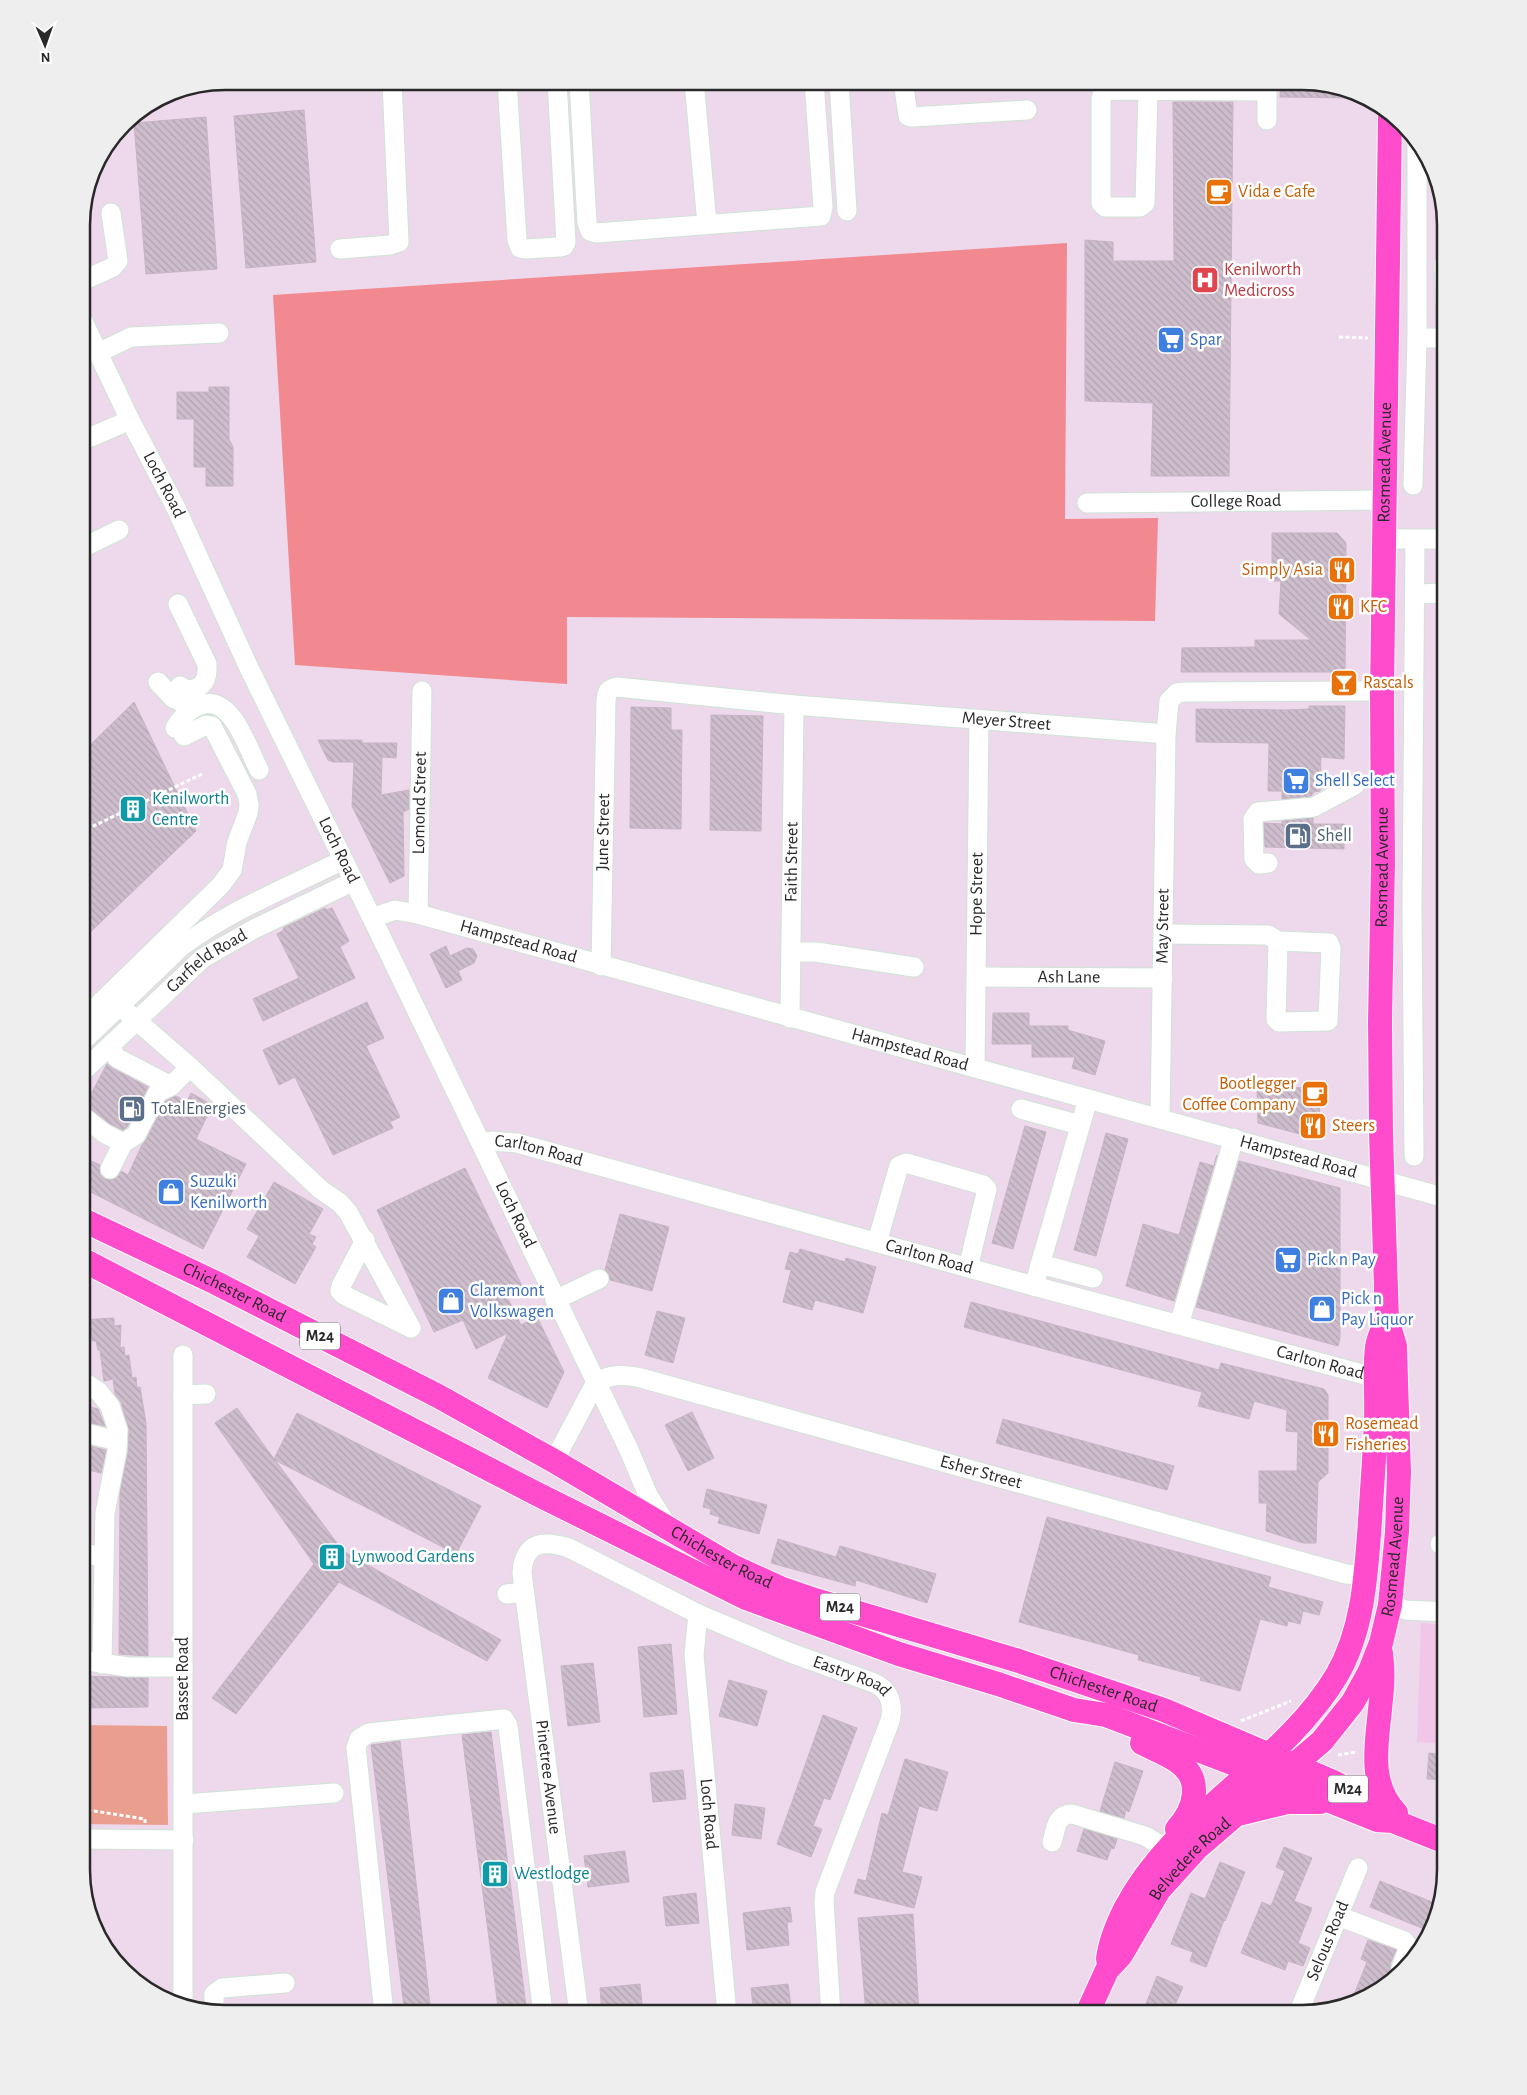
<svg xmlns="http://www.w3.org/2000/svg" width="1527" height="2095" font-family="'Alegreya Sans',sans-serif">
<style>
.education{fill:#f1c6e9}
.park{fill:#ea9e8f}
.pitch{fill:#f28990}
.building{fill:url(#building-back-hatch);stroke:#c8b2c5}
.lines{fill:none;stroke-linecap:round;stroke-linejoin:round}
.minor-casing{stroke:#cee4d5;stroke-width:21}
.major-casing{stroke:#fff;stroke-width:26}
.path{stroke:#fff;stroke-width:3;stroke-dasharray:4 2.5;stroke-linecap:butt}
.minor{stroke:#fff;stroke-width:19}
.major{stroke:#ff4ccd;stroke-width:24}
.labels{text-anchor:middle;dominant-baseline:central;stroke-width:5;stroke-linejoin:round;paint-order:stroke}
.shield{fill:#fff;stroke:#696969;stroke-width:1}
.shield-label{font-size:16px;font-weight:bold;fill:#292929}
.food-label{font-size:18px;fill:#c56008;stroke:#fff;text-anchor:start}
.health-label{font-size:18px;fill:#be3a42;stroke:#fff;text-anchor:start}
.shop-label{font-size:18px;fill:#366cbe;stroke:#fff;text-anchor:start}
.street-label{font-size:18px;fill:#292929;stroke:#fff}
.culture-label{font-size:18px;fill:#0d838f;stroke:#fff;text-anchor:start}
.service-label{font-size:18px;fill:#4e5e75;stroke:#fff;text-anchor:start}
.rim{fill:none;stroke:#292929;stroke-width:2.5}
</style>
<defs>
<pattern id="building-back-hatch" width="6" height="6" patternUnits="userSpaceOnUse" patternTransform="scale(1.25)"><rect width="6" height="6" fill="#cebecd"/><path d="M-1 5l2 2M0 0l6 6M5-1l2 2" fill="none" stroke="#b1a3b0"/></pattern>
</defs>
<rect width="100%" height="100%" fill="#edd9eb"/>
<!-- education -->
<path class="education" d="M1421,1623l25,2v119l-29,-2z"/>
<!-- park -->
<path class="park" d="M81,1725l86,1 1,99 -87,-1z"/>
<!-- pitch -->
<path class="pitch" d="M1067,243l-2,276 93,-1 -3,103 -588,-4v67l-272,-19 -22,-370z"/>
<!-- building -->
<path class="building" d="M1281,82h30l42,12 -1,4 -72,-1z
M1173,102h60l-4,374h-78l2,-73 -68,-2v-161l28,2v19h61z
M304,110l12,152 -70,6 -12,-152z
M206,117l11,152 -71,5 -12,-151z
M209,387h20v52l4,8v39h-27v-19h-12v-48h-17v-27h32z
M1272,533h65l9,10 -1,129h-164l1,-24 73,-1v-7h56l-32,-26 2,-33h-9z
M134,702l62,129 -115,110v-187z
M1309,706h36l-1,53 -23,-2 -1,34 -6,1 -3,4 -29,3v-8h-14l1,-48 -73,-1v-33l91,1 22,-1z
M631,707l40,1v22h11l-1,99 -51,-1z
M711,715l52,1 -2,115 -51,-1z
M318,740h44v3h35l-1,15 -14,-1 -1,38 28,-5v19l-6,3 1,64 -14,7 -38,-77 2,-44h-21l-5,-2z
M1313,818v6h31v25l-79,-2 -1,-24 18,1v-3z
M325,908l1,2 6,-2 17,33 -9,6 15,31 -92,43 -10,-22 46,-21 -22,-44 7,-4 -1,-2z
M446,946l4,10 17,-8 6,1 4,7 -3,7 -16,8 4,9 -16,8 -16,-34z
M367,1002l17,36 -18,8 34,71 -10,5 3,6 -60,27 -38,-78 -16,8 -16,-35z
M993,1013h36v13h39v4l37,11 -10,34 -23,-7 3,-11h-43v-13h-40z
M107,1064l5,4 36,19 -21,40 -4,3 -13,-6 -25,-19z
M1257,1087l63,1 -1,51 -61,-16z
M191,1093l16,9 5,4 -16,33 50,25 -43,85 -122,-62v-31l19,9v10l5,4h11l5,-8 7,4 14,-30 4,-5 20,-39 10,-5 11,6z
M1025,1126l21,6 -33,117 -21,-6z
M1106,1133l22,6 -32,117 -22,-6z
M1217,1155l-43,146 -48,-15 17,-62 36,11 21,-73 14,4z
M1239,1161l101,27v150l-2,8 -142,-39z
M465,1168l58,120 -17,7 15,30 16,-8 27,55 -17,36 -59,-30 20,-45 -32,16 -13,-29 -29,12 -57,-122z
M274,1182l49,27 -14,25 7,3 -4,7 4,3 -21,37 -48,-27 12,-21 -12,-7z
M620,1214l49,13 -17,64 -42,-11 -1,-6 -4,-4z
M800,1249l45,13 1,-4 30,9 -13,46 -48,-13 -3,10 -29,-8 8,-32 -6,-1 5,-17 8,2z
M971,1302l248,68 2,-7 103,26 4,6v78l-10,9 -2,61h-13l-37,-12 1,-28h-8v-32h38l1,-39 -12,-1 1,-21 -33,-9 -5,18 -51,-13 4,-14 -238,-65z
M657,1311l28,7 -12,45 -28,-8z
M114,1318v8l7,-1 -1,23 4,-1 1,9 4,-1 3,23 4,-1 1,11 3,-1 6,36 2,233 -29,-2 1,-162 8,-39 1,-23 -8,-28 -6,-8 -2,-15 -9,2 -4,-31h-2l-2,-9h-4l-1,-10 -10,-3v-8z
M81,1405l17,4 7,17 -24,-5z
M237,1408l37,51 23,-46 184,93 -25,48 -181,-94 68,91 158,89 -14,21 -148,-79 -103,132 -24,-16 102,-134 -99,-141z
M692,1412l22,46 -26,13 -23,-46z
M1003,1419l171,47 -7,24 -171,-47z
M81,1444l25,6 -5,23 -20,-5z
M707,1489l60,16 -8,29 -41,-11 2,-6 -10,-3 1,-5 -8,-2z
M1047,1517l224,60 -3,10 55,15 -4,13 -16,-4 -3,13 -12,-3 -1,5 -27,-7 -20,72 -40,-11 1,-3 -63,-17 1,-5 -120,-33z
M778,1539l58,18 4,-11 96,28 -9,29 -71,-23 -1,6 -84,-23z
M671,1644l6,70 -33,3 -6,-70z
M593,1663l7,59 -32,4 -7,-60z
M81,1676l67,2v29l-67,1z
M729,1680l38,11 -10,35 -38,-10z
M823,1715l34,13 -27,72 -6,-2 -11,28 9,3 -11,28 -34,-13z
M491,1732l36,282h-28l-37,-279z
M400,1741l31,273h-26l-34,-269z
M1429,1753l17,2v25l-19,-1z
M905,1759l43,13 -11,39 -18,-5 -17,66 20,5 -8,31 -60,-15 4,-14 8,2 16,-68 6,2z
M1115,1762l28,9 -14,41 -3,-2 -2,8 -24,-7z
M683,1770l3,29 -33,3 -3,-29z
M735,1804l30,4 -4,31 -29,-4z
M1084,1829l33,10 -3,10 -3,-1 -4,12 -30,-9z
M1284,1847l28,11 -18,43 18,7 -14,35 12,5 -7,18 -15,-5 -3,9 -44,-17 21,-51 9,4 14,-35 -9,-4z
M625,1851l4,31 -41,5 -4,-31z
M1220,1862l25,10 -20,49 -1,-1 -18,47 -16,-6 3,-9 -22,-8 20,-51 14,6z
M1380,1881l57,23 -8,27 -59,-24z
M696,1893l3,30 -33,3 -3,-29z
M790,1907l2,15h-5l2,23 -42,5 -4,-37z
M913,1914l6,100h-53l-8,-96z
M1368,1940l28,10 -6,14v6l3,6 -19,18 -22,6 15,-38 -6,-3z
M1157,1976l26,11 -12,27h-29z
M640,1984l3,30h-41l-2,-26z
M788,1984l4,30h-38l-3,-26z"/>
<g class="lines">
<!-- minor casing -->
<g class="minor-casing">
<g id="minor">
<path d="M507,81l10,159 3,8 5,1 35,-2 4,-1 2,-4 -9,-161"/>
<path d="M579,81l8,142 3,8 6,2 225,-17 2,-9 -9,-126"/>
<path d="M694,81l13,143"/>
<path d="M839,81l8,130"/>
<path d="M903,81l5,35 4,1 115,-7"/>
<path d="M1148,91l-3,112 -5,4h-35l-4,-4v-104l2,-7 12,-2 152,1"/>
<path d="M1267,120v-38"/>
<path d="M340,249l50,-4 9,-3 -7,-161"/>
<path d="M1444,264l2,62"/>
<path d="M82,281l31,-14 5,-6 -7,-48"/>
<path id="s1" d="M82,319l48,101 46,88 73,160 123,250 257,532 19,45 20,32"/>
<path d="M1417,338h25l4,-5"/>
<path d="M98,353l33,-16 88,-4"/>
<path d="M82,434l9,3 39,-17"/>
<path d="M1413,485l4,-147v-194"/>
<path id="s2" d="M1087,503l298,-3"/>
<path d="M1385,539h61"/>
<path d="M82,548l37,-18"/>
<path d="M1415,594l31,-1"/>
<path d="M178,604l29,60c1,15 -3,25 -20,26l-7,-4"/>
<path d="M158,682l15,16 21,10"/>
<path d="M175,728c6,-10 16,-21 29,-24 29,-6 44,45 55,66"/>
<path d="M1268,863l-9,1 -5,-5 -1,-40 5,-7 56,-5 41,-22"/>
<path id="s3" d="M418,914l4,-223"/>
<path id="s4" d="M372,918l23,-8 23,4 1028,284"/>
<path d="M1164,934l104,1 10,6 51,2 2,5 -3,73 -49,1 -3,-3 2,-78"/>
<path d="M791,952h25l98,15"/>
<path id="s5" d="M601,966l5,-266c1,-9 2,-11 11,-13l177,18 372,29"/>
<path id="s6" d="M977,977l186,1"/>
<path d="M121,1007l69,60 130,122 20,14 8,9 63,116"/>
<path id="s7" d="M790,1018l4,-313"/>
<path d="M81,1037l16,-31 124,-121 11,-15 5,-28 11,-29 1,-8 -2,-11 -35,-68 -6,-1 -22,11"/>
<path d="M84,1040l97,-93c49,-37 108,-60 162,-87"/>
<path d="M110,1047l7,11 54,28"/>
<path id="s8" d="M975,1068l4,-348"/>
<path id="s9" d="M81,1073l122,-115 51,-29 100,-48"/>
<path d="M1021,1109l59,16"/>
<path d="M81,1115l23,18 19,10"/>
<path id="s10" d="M1160,1118l6,-384 3,-33 8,-8 8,-1 197,-1"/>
<path id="s11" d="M481,1143l11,-2 25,2 517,143 343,92"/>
<path d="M1414,1156l-2,-247 3,-369"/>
<path d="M110,1169l13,-26 13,-8 22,-43 13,-6 19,-19"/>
<path d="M365,1240l-24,46 -1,5 4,4 67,33"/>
<path d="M877,1242l22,-76 7,-3 77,22 4,4 -19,79"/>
<path d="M1040,1264l53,14"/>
<path d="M1034,1286l54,-187"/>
<path d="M555,1300l44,-21"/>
<path d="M1179,1325l55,-187"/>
<path d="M183,1355v649"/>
<path d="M81,1380l18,12 11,14 8,24 -1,21 -12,62 -3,151"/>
<path id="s12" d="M596,1382c16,-8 28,-8 45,-4l705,196 20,1"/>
<path d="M183,1395l23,-1"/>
<path d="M81,1432l37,9"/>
<path d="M554,1461l42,-79"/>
<path d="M1440,1544h6"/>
<path d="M81,1552l23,6"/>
<path d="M507,1594l17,-2"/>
<path d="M1390,1605l16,5 40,2"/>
<path id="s13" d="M698,1614l-4,41 33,359"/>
<path d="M81,1660l47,7h55"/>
<path d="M184,1804l150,-11"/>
<path d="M81,1839l103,1"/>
<path d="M1052,1842c4,-13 4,-28 20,-28l73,22 22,13"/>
<path d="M1338,1916l66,25 5,6 -8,21"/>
<path d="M214,2013v-19l8,-6 63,-5"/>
<path d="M384,2014l-27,-258 -1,-8 3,-9 10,-6 135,-14 4,7 35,288"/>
<path id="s14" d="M579,2014l-57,-441c2,-32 22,-33 47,-25l129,66 90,38 86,31c16,7 20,22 16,38l-65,171 -1,10 7,112"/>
<path id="s15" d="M1298,2014l60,-146"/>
</g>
</g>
<!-- major casing -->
<g class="major-casing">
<g id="major">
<path id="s16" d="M81,1219l135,64 222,113 116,65 180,106 46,21 35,12 204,61 145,49 167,71 47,24"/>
<path d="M81,1259l456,235 209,104 153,56 99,30 76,26 32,5 197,75 74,30 16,1 53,21"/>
<path d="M1381,1653c2,15 2,31 0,46 -3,40 -15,82 15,114"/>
<path d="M1142,1743c12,6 25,11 35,18 27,18 18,48 0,68"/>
<path d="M1242,1813l45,-11h33"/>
<path d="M1108,1959c2,-18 9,-34 17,-50 49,-95 158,-143 212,-234 27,-47 29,-102 33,-154 2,-34 5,-68 6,-102 1,-23 -2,-49 1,-72 1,-9 7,-20 10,-28"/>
<path id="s17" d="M1087,2014l20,-44 14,-15 38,-65 38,-42 125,-107 31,-39 17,-31 11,-28 9,-38 7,-73 2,-60 -3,-92 -1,-34 -8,-27 -6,-186 -1,-112 3,-157 -1,-173 8,-575"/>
</g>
</g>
<!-- path -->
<path class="path" d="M1339,337l29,1
M81,832l121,-58
M1241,1721l50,-20
M1338,1755l18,-3
M81,1809l64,10v4"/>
<!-- minor -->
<use href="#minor" class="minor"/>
<!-- major -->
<use href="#major" class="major"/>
</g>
<!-- icons -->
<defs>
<g id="cafe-square" transform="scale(1.4375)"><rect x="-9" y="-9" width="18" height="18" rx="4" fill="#e8710a" stroke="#fff"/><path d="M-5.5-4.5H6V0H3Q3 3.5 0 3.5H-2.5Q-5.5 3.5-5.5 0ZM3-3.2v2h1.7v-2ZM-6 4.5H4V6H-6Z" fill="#fff"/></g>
<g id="hospital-square" transform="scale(1.4375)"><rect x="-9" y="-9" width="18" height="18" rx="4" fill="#e0444e" stroke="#fff"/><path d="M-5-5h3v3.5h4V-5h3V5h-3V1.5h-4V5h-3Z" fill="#fff"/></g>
<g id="supermarket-square" transform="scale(1.4375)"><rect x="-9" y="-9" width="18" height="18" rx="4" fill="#3f7fe0" stroke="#fff"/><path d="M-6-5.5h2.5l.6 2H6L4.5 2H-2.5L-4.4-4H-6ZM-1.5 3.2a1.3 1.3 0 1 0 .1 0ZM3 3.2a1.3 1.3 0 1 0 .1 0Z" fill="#fff"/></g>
<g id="restaurant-square" transform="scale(1.4375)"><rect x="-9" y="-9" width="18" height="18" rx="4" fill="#e8710a" stroke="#fff"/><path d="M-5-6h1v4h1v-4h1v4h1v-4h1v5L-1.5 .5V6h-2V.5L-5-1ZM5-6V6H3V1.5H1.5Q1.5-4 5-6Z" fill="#fff"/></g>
<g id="bar-square" transform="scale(1.4375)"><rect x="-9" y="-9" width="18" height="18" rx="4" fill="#e8710a" stroke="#fff"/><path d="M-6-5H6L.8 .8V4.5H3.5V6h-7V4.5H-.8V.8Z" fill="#fff"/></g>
<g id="building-square" transform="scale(1.4375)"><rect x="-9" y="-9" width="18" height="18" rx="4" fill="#0f9aa8" stroke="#fff"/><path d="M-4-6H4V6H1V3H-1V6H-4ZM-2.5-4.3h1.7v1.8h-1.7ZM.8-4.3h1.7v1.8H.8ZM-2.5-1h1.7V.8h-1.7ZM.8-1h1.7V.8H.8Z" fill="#fff"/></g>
<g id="fuel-square" transform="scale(1.4375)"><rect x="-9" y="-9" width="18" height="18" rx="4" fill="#5c6f8a" stroke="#fff"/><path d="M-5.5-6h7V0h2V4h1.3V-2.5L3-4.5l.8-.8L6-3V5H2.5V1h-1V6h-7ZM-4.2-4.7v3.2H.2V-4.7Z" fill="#fff"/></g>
<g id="shop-square" transform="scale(1.4375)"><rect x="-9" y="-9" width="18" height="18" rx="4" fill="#3f7fe0" stroke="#fff"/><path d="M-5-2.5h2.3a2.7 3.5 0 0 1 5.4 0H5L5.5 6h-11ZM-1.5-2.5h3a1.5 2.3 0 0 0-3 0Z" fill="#fff"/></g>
</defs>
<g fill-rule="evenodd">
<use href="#cafe-square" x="1219" y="192"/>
<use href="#hospital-square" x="1205" y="280"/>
<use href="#supermarket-square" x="1171" y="340"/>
<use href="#restaurant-square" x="1342" y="570"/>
<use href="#restaurant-square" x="1341" y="607"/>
<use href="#bar-square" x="1344" y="683"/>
<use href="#supermarket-square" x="1296" y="781"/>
<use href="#building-square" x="133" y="809"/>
<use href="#fuel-square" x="1298" y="836"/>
<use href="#cafe-square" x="1315" y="1094"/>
<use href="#fuel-square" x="132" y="1109"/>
<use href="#restaurant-square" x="1313" y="1126"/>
<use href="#shop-square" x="171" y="1192"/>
<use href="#supermarket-square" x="1288" y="1260"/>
<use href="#shop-square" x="451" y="1301"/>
<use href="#shop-square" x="1322" y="1309"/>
<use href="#restaurant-square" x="1326" y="1434"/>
<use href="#building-square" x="332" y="1557"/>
<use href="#building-square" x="495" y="1874"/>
</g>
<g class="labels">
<!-- shield labels -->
<g class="shield">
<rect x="300" y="1322.5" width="40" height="27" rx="4"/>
<rect x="820" y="1593.5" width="40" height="27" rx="4"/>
<rect x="1328" y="1775.5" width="40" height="27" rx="4"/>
</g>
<g class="shield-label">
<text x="320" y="1336">M24</text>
<text x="840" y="1607">M24</text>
<text x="1348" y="1789">M24</text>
</g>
<!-- food labels -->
<g class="food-label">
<text x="1238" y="192">Vida e Cafe</text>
<text x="1323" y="570" text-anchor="end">Simply Asia</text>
<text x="1360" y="607">KFC</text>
<text x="1363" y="683">Rascals</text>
<text x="1296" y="1084" text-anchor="end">Bootlegger<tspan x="1296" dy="21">Coffee Company</tspan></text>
<text x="1332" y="1126">Steers</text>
<text x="1345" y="1424">Rosemead<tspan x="1345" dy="21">Fisheries</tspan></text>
</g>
<!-- health labels -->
<g class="health-label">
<text x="1224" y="270">Kenilworth<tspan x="1224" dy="21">Medicross</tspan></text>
</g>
<!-- shop labels -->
<g class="shop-label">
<text x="1190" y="340">Spar</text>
<text x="1315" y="781">Shell Select</text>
<text x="190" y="1182">Suzuki<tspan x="190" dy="21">Kenilworth</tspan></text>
<text x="1307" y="1260">Pick n Pay</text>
<text x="470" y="1291">Claremont<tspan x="470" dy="21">Volkswagen</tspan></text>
<text x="1341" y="1299">Pick n<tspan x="1341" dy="21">Pay Liquor</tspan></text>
</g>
<!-- street labels -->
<g class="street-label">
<text stroke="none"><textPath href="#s17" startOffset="1664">Rosmead Avenue</textPath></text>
<text stroke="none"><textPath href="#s1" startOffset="185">Loch Road</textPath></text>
<text stroke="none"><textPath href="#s2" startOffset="149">College Road</textPath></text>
<text stroke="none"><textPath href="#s5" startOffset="676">Meyer Street</textPath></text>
<text stroke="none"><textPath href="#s3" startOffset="111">Lomond Street</textPath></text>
<text stroke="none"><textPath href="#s5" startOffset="134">June Street</textPath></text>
<text stroke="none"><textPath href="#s1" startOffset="590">Loch Road</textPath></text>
<text stroke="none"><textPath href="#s7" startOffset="156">Faith Street</textPath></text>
<text stroke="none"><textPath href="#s17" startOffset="1259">Rosmead Avenue</textPath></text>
<text stroke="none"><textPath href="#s8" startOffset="174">Hope Street</textPath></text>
<text stroke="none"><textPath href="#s10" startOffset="192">May Street</textPath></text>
<text stroke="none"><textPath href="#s4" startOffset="152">Hampstead Road</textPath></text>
<text stroke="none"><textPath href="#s9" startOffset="169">Garfield Road</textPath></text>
<text stroke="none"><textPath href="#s6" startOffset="92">Ash Lane</textPath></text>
<text stroke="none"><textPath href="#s4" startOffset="558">Hampstead Road</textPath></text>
<text stroke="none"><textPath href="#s11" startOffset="59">Carlton Road</textPath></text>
<text stroke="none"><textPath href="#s4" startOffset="961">Hampstead Road</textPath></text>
<text stroke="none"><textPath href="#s1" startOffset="995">Loch Road</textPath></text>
<text stroke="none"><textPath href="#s11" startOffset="464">Carlton Road</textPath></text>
<text stroke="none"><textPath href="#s16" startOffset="170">Chichester Road</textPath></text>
<text stroke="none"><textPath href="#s11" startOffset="869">Carlton Road</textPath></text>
<text stroke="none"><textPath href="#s12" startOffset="399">Esher Street</textPath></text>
<text stroke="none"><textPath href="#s16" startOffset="725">Chichester Road</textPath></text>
<text stroke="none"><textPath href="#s17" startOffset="568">Rosmead Avenue</textPath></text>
<text transform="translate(183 1679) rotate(-90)">Basset Road</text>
<text stroke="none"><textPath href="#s14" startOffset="821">Eastry Road</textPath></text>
<text stroke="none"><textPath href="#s16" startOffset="1130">Chichester Road</textPath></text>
<text transform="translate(548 1777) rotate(83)">Pinetree Avenue</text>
<text stroke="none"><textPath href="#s13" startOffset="201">Loch Road</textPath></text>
<text stroke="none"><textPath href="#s17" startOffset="188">Belvedere Road</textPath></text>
<text stroke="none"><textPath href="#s15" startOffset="79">Selous Road</textPath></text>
</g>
<!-- culture labels -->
<g class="culture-label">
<text x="152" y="799">Kenilworth<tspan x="152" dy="21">Centre</tspan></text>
<text x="351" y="1557">Lynwood Gardens</text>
<text x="514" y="1874">Westlodge</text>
</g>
<!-- service labels -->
<g class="service-label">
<text x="1317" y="836">Shell</text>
<text x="151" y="1109">TotalEnergies</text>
</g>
</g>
<!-- crop -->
<path d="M0 0H1527V2095H0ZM225 90H1302A135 135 0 0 1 1437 225V1870A135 135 0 0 1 1302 2005H225A135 135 0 0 1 90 1870V225A135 135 0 0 1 225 90Z" fill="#eee" fill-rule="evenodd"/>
<path class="rim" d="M225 90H1302A135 135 0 0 1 1437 225V1870A135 135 0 0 1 1302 2005H225A135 135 0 0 1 90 1870V225A135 135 0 0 1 225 90Z"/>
<!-- north arrow -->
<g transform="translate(45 45) rotate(178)" stroke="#ffffff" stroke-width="4" paint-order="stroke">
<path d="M0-4L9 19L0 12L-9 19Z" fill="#292929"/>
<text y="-8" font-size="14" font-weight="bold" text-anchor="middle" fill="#292929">N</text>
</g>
</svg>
